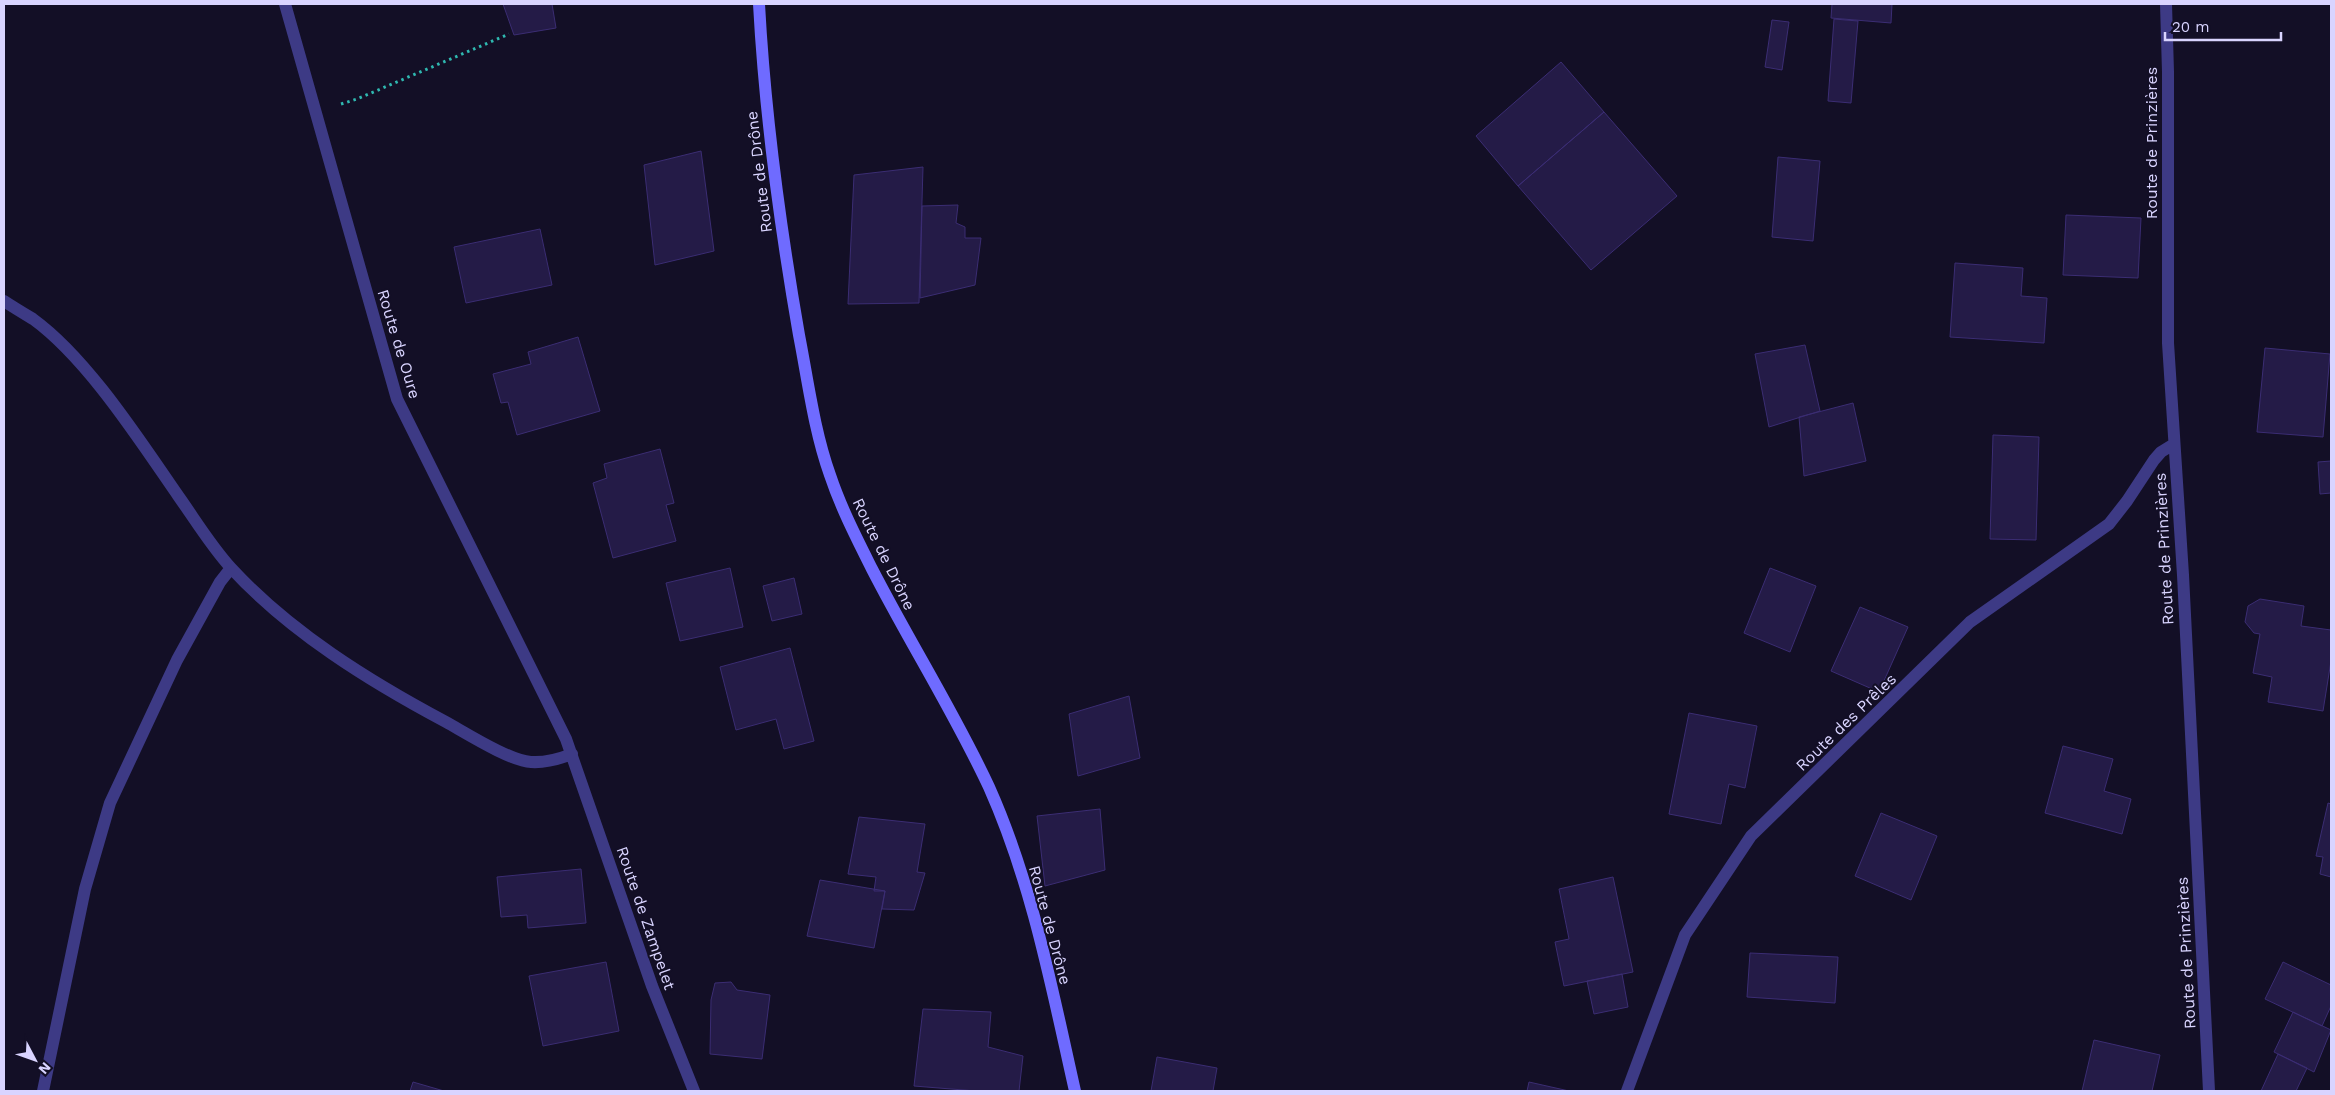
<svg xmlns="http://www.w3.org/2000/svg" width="2335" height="1095" font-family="'Work Sans',sans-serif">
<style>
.building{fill:#241b47;stroke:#3b2d73}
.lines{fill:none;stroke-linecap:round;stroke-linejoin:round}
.path{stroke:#2fb8b0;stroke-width:3;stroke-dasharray:2.5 4;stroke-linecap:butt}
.street{stroke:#3d3a85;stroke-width:12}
.secondary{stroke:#6f6bff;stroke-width:12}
.labels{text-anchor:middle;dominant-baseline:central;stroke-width:4;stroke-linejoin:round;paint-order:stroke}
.street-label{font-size:16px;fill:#d9d4ff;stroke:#130f26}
</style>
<rect width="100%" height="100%" fill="#130f26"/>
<!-- building -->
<path class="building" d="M503,4h49l4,24 -42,7z
M1832,4h60l-1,19 -60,-5z
M1834,19l24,2 -7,82 -23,-2z
M1772,20l17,2 -7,48 -17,-3z
M1561,62l43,50 -86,74 -42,-50z
M1604,112l73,84 -86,74 -73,-84z
M701,151l13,100 -59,14 -11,-100z
M1778,157l42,4 -7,80 -41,-4z
M923,167l-4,136 -71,1 6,-129z
M958,205l-2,18 9,4v11h16l-6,47 -55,13 2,-92z
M2066,215l75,3 -3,60 -75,-3z
M540,229l12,56 -86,18 -12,-56z
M1955,263l68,5 -2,28 26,2 -3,45 -94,-6z
M578,337l22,74 -83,24 -9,-33 -7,1 -8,-29 38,-10 -3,-12z
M1805,345l15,66 -51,16 -14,-73z
M2265,348l65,6 -7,83 -66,-5z
M1853,403l13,58 -62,15 -5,-59z
M1993,435l46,2 -3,103 -46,-1z
M660,449l14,54 -8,2 10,36 -63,17 -20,-75 14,-5 -3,-14z
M2331,461v32l-11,1 -2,-32z
M730,568l13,59 -63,14 -14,-58z
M1770,568l46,18 -26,66 -46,-19z
M794,578l8,36 -30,7 -9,-35z
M2260,599l44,7 -3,20 30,4v31l-8,50 -55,-9 4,-25 -19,-4 7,-39 -6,-1 -9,-11 3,-16z
M1860,607l48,20 -29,65 -48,-21z
M790,648l24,93 -30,8 -8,-30 -40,11 -16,-63z
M1129,696l11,62 -62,18 -9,-62z
M1689,713l68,13 -12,62 -16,-4 -8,40 -52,-10z
M2063,746l50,13 -9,32 27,8 -9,35 -77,-21z
M2328,803l3,1v73l-11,-3 3,-17 -7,-1z
M1100,809l5,61 -60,16 -8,-70z
M1881,813l56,23 -26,64 -56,-24z
M859,817l66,7 -8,48 8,1 -11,37 -32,-1 3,-18h-11l2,-14 -28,-3z
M581,869l5,54 -58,5 -1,-13 -26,2 -4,-40z
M1613,877l20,95 -69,14 -9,-44 14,-3 -10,-50z
M820,880l65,11 -11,57 -67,-12z
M1750,953l88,4 -3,46 -88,-6z
M606,962l13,69 -76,15 -14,-70z
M2283,962l48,23v21l-9,20 -57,-27z
M1622,974l6,33 -34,7 -7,-33z
M731,982l6,8 33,5 -8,64 -52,-5 1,-54 4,-17z
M923,1009l68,3 -3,35 35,9 -4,35h-43l-62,-5z
M2293,1012l38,18 -17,42 -40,-20z
M2094,1040l66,15 -8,36h-70z
M2278,1054l29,14 -11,23h-35z
M1157,1057l60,11 -4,23h-62z
M413,1082l31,9h-34z
M1529,1082l40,9h-42z"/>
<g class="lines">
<!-- path -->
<path class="path" d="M341,104l16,-5 152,-65"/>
<!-- street -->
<path class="street" d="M285,4l112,395 169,340 86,247 42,105
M2166,4l2,68v271l15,232 26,516
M4,301c9,6 19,12 29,18 55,40 107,122 146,178 17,24 32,49 52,71 59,64 138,113 215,154 20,11 64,39 85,40 15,1 28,-3 41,-8
M43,1091l42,-202 25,-86 67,-143 43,-78 11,-14
M1627,1091l58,-156 66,-99 219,-214 139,-98 18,-23 27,-41 7,-8 13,-8"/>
<!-- secondary -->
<path class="secondary" d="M759,4c6,111 21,222 40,331 9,46 15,95 31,140 11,33 27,64 42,94 38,74 82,143 117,218 43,96 63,202 86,304"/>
</g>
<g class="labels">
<!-- street labels -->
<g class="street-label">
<text transform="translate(2151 143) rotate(-90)">Route de Prinzières</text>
<text transform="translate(759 172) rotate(-97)">Route de Drône</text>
<text transform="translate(399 344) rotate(73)">Route de Oure</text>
<text transform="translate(2164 549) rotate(-93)">Route de Prinzières</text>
<text transform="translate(884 554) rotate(64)">Route de Drône</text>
<text transform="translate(1846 722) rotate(-44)">Route des Prêles</text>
<text transform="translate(646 918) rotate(71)">Route de Zampelet</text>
<text transform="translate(1050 925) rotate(75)">Route de Drône</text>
<text transform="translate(2186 953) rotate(-93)">Route de Prinzières</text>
</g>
</g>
<!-- border -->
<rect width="2335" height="1095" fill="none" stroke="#d9d4ff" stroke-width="10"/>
<!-- north arrow -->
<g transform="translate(35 1060) rotate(131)" stroke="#130f26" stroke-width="4" paint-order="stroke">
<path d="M0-4L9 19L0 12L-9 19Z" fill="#d9d4ff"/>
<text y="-8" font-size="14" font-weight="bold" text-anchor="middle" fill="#d9d4ff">N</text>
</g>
<!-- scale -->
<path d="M2165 32v8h116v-8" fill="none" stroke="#d9d4ff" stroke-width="2.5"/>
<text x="2172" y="32" font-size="15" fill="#d9d4ff" stroke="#130f26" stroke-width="4" paint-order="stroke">20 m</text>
</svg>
